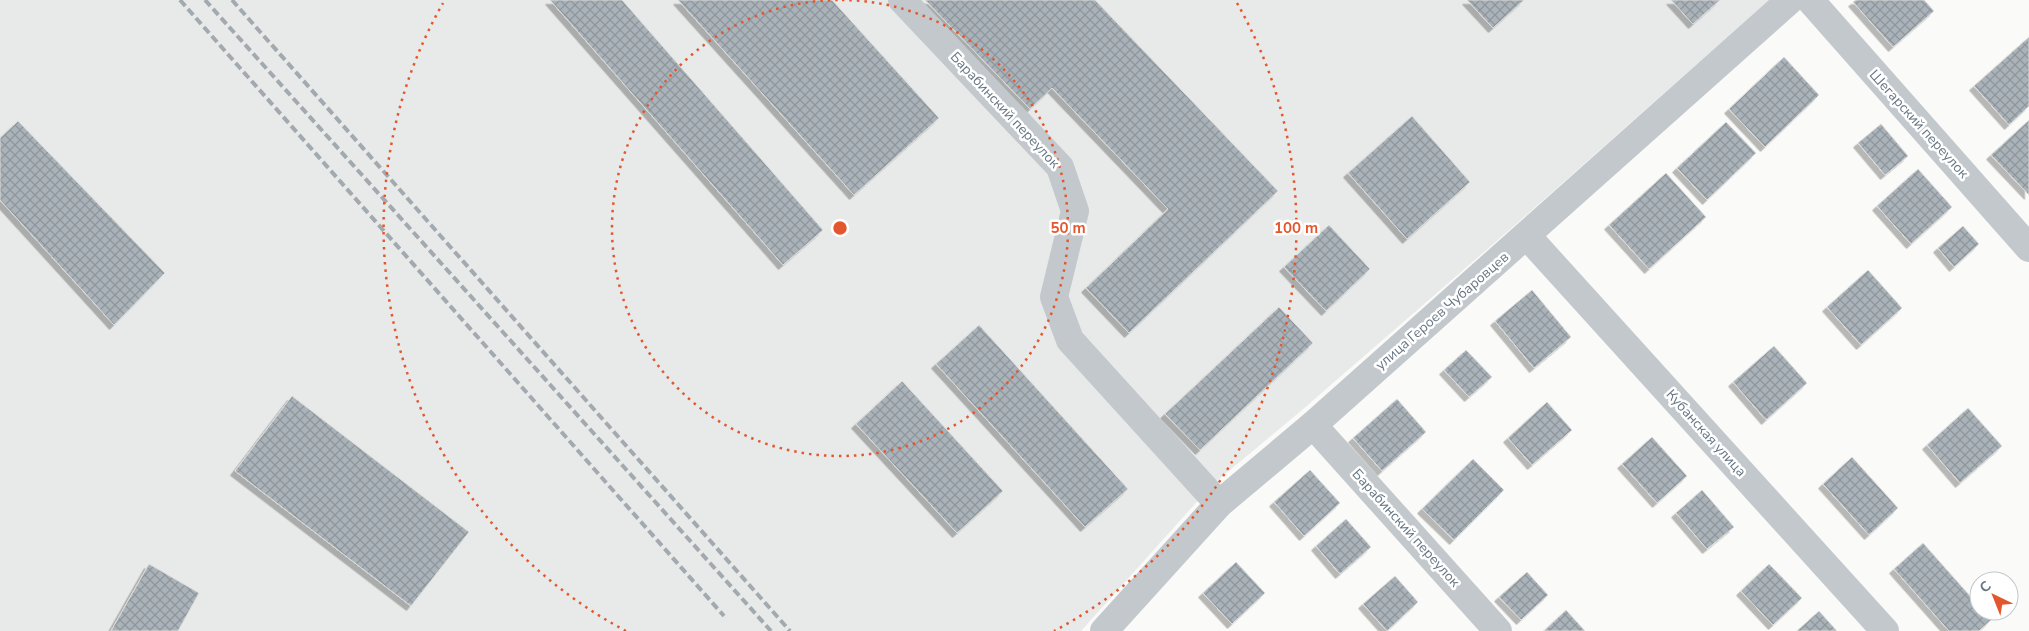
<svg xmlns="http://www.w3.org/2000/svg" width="2029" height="631" font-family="'Nunito Sans',sans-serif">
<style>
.built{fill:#e8e9e9}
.building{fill:url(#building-cross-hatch);stroke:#dcdcda;filter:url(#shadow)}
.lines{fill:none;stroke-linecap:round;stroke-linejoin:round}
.minor{stroke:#c3c8cc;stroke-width:28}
.tertiary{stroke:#c3c8cc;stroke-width:28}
.rail{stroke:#a2aab0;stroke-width:4;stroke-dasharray:8 4;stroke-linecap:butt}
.ring{fill:none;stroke:#e4572e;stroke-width:2.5;stroke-dasharray:2.5 5}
.labels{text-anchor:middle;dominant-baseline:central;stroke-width:5;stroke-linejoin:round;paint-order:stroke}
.street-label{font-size:14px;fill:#657683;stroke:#fff}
.centre{fill:#e4572e;stroke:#fff;stroke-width:2.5}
.ring-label{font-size:15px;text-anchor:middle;font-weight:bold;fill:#e4572e;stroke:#fff;stroke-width:5;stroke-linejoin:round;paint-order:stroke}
</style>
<defs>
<pattern id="building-cross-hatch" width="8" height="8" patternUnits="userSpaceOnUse" patternTransform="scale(1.25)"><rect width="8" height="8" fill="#aab3b9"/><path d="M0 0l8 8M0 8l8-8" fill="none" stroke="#8e969c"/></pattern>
<filter id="shadow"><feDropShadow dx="-4.5" dy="4.5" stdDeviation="0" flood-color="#0004"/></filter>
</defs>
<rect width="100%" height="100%" fill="#fafaf8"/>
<!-- built -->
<path class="built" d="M0,0h1769l-255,226 -212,184 -90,75 -131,146h-1081z"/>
<!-- building -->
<path class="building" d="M550,0h72l201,230 -40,35z
M678,0h154l107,118 -85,77z
M925,0h170l183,191 -149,142 -43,-45 82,-79 -116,-121 -22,21z
M1467,0h57l-31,28z
M1671,0h49l-27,24z
M1856,0h68l10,11 -41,36 -40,-45z
M2029,37v69l-20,19 -35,-39z
M1784,57l35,38 -54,52 -36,-38z
M1412,116l58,66 -63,57 -59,-66z
M2029,120v75l-38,-40z
M18,121l147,152 -51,52 -114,-125v-62z
M1726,122l30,31 -49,47 -30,-32z
M1881,124l27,32 -23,19 -27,-32z
M1918,169l34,38 -41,37 -34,-38z
M1666,173l40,44 -57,52 -40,-44z
M1329,225l41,44 -44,42 -42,-44z
M1963,226l16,18 -25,23 -16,-19z
M1868,270l34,38 -41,37 -34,-38z
M1532,290l39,47 -37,31 -39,-47z
M1279,307l34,36 -113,107 -35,-36z
M979,325l149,164 -43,38 -149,-163z
M1774,346l33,37 -41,37 -33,-38z
M1466,350l26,27 -23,20 -25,-27z
M902,381l101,110 -46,42 -101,-109z
M292,396l177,136 -58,74 -176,-135z
M1397,399l29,33 -44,39 -29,-33z
M1547,402l25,28 -40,35 -24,-27z
M1968,408l34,38 -42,37 -33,-38z
M1652,437l35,39 -30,27 -35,-39z
M1852,457l46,51 -29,27 -46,-51z
M1473,459l31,31 -50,50 -32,-31z
M1310,470l30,33 -36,33 -30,-34z
M1702,490l32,37 -27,22 -31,-36z
M1346,519l25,28 -31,27 -24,-28z
M1923,543l56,63v5h4l8,9 -12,11h-30l-55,-62z
M1236,562l29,31 -33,31 -29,-31z
M149,564l50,29 -21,38h-67z
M1769,564l33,34 -29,27 -32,-34z
M1527,572l21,23 -27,25 -22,-23z
M1395,576l23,26 -31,29 -24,-27z
M1566,610l19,21h-41z
M1819,611l18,20h-40z"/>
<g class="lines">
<!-- minor -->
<path class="minor" d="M902,0l158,167 15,44 -21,86 16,43 149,164
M1810,0l219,248
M1527,236l358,395
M1313,425l185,206"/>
<!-- tertiary -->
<path class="tertiary" d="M1104,631l115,-127 94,-79 477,-425"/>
<!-- rail -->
<path class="rail" d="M180,0l544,616
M205,0l566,631
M232,0l558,631"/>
</g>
<!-- distance rings -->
<g class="ring">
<path d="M842 0A228 228 0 1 1 838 0"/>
<path d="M626 631A456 456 0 0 1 443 3M1237 3A456 456 0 0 1 1054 631"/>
</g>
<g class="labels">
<!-- street labels -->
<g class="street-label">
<text transform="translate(1005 110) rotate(47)">Барабинский переулок</text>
<text transform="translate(1919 124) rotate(48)">Шегарский переулок</text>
<text transform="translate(1442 311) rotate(-41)">улица Героев Чубаровцев</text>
<text transform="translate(1706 433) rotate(48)">Кубанская улица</text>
<text transform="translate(1406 528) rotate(48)">Барабинский переулок</text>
</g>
</g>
<circle cx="840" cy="228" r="8" class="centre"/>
<g class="ring-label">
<text x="1068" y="233">50 m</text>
<text x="1296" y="233">100 m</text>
</g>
<!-- north arrow -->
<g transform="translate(1994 596) rotate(317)"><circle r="24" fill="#ffffff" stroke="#c1c8cd"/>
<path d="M0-4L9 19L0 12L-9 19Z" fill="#e4572e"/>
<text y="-8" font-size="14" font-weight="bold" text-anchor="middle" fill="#657683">С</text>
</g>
</svg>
